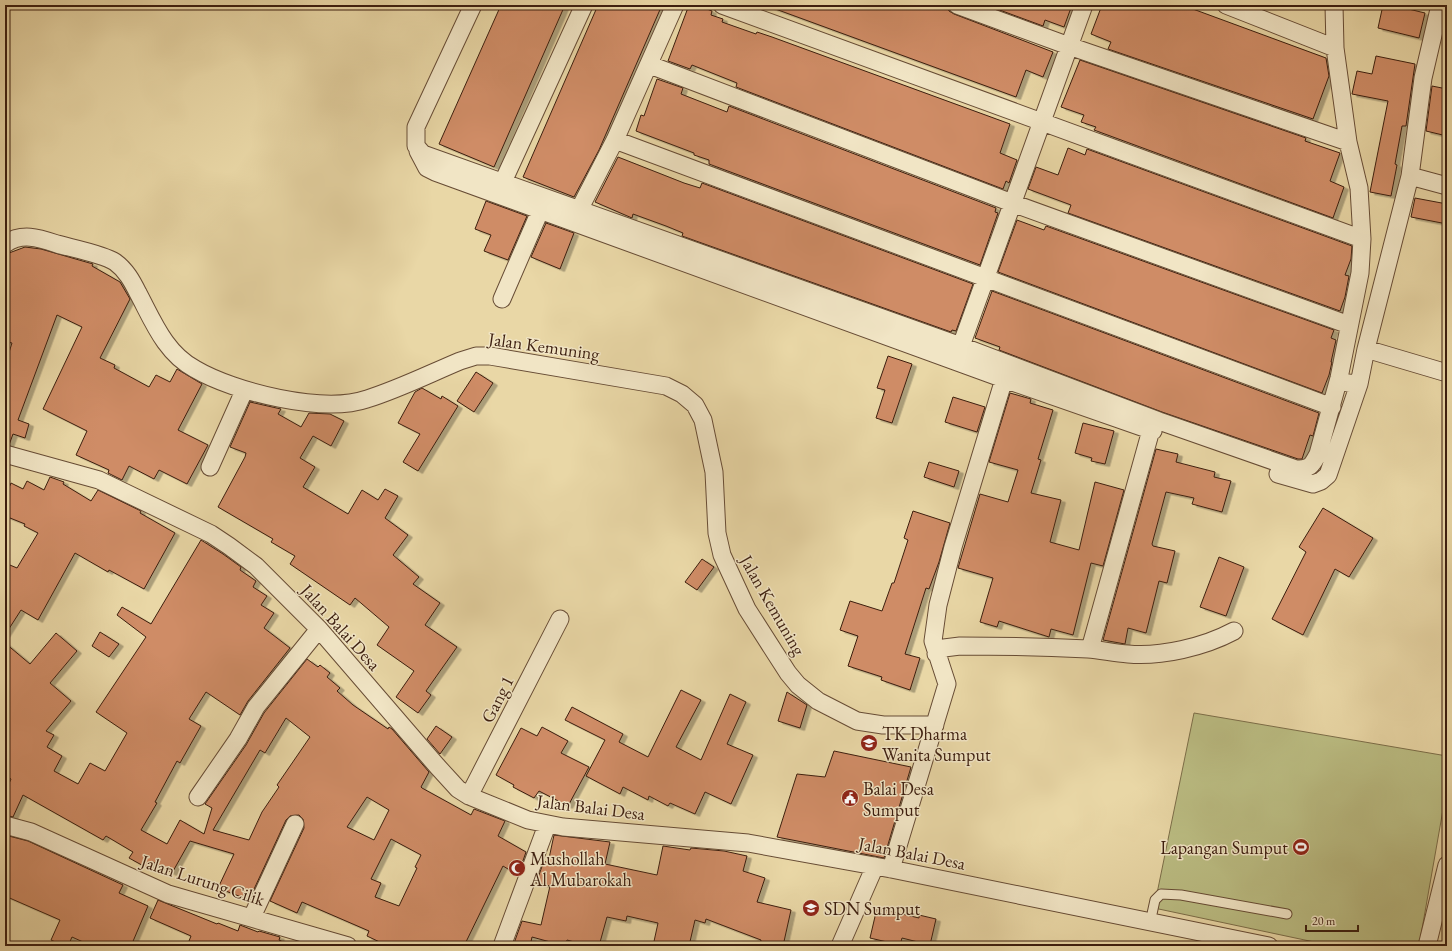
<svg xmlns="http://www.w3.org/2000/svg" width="1452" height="951" font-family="'EB Garamond',serif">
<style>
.green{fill:#bbbd83;stroke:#7c6e49}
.building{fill:#cf8c66;stroke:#3c1e0f;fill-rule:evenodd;filter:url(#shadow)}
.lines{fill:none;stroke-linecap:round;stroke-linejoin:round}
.lane-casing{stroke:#674c35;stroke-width:11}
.street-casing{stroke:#674c35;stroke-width:19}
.lane{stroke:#f1e5c5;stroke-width:9}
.street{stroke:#f1e5c5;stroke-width:17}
.labels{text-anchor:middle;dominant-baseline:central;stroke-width:3;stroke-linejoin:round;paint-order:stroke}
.street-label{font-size:18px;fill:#3c1e0f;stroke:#f1e5c5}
.poi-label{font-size:18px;fill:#3c1e0f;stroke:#f1e5c5;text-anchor:start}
</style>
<defs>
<filter id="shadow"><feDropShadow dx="4.5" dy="2.5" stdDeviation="0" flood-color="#0004"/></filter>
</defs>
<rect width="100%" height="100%" fill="#e9d7a6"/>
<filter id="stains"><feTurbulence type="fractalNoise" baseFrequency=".005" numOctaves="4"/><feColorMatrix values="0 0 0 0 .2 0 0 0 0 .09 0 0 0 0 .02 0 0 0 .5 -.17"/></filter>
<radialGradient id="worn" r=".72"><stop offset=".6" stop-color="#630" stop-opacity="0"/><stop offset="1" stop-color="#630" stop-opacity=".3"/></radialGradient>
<!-- green -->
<path class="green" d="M1194,713l253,43v31l-28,159h-86l-179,-38z"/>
<!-- building -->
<path class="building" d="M501,5h64l-71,162 -55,-23z
M598,5h64l-63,145 -25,47 -51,-20z
M689,5h8l15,6 -1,4 12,4 -1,3 34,12 1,-2 15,5 238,87 -10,29 17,7 -8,23 -3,-2 -3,8 -267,-102 1,-4 -45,-18 -2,4 -22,-8z
M770,5h177l2,6 5,3 99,38 -10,25 -17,-7 -10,27 -246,-90z
M986,5h86l-8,22 -19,-7 -2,6z
M1102,5h80l144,53 3,18 -16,43 -205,-70 3,-7 -20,-8z
M1383,5h9l33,8 -6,25 -41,-10z
M1376,56l39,8 -9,62h-4l-7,38 2,1 -6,31 -21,-4 18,-91 -36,-7 5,-23 15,3z
M1080,60l226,78 -1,3 35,12 -10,28 14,6 -11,31 -239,-88 2,-3 -15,-5 3,-7 -23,-8z
M657,79l26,9 -2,6 46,18 2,-6 267,102 -1,4 3,1 -18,52 -271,-101v-4l-15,-5v-2l-58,-22 5,-16 3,1z
M1432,86l15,3v47l-21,-5z
M1068,148l17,7 2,-6 265,97 -1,13 -6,16 4,1 -4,21 -5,14 -272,-98 3,-8 -43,-16 8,-22 22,8z
M618,157l66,26 16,5 2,-5 271,101 -17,47 -4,-1 -1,2 -269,-96 1,-3 -17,-7 -33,-12 -1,4 -37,-16z
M1415,198l32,6v20l-36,-7z
M486,201l41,15 -19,44 -24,-9 7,-16 -16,-6z
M1017,220l27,10 2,-4 288,104 -3,8 5,2 -5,22h1l-3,13 -7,18 -324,-121z
M546,223l28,10 -14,36 -29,-12z
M25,247l16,2 52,15 -1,2 28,16 10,17 -30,59 15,7 -1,3 35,19 7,-12 14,7 7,-13 25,15 -24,46 30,15 -21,39 -28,-14 -5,9 -25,-13 -7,14 -14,-7 1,-3 -33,-15 11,-24 -44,-22 39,-82 -25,-12 -39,105 11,4 -4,14 -12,-4 -4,11 -4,-1v-79l7,-22 -7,-2v-69l4,-19z
M992,291l327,122 -6,23 -3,-1 -8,24h-4l-136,-47 -163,-62 1,-3 -25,-9z
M888,356l24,8 -20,59 -16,-5 9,-28 -8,-2z
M476,372l17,11 -19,29 -17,-11z
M422,388l19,11 1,-3 16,10 -40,65 -15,-9 17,-28 -22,-11 17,-31z
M1010,393l21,6 -1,4 23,7 -15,49 3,1 -10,33 30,7 -11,42 29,8 16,-68 29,8 -21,76 -12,-3 -18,72 -22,-6 -2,8 -50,-16 -2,6 -17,-5 13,-44 -35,-10 22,-74 28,8 10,-32 -29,-8z
M953,397l32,10 -8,25 -32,-10z
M250,402l31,7 -3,5 23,13 8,-14 21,1 14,7 -13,25 -18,-10 -13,22 15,9 -12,20 45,27 14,-24 16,10 7,-11 13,7 -13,22 23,17 -15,20 26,22 -6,7 27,19 -15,22 32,22 -31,44 5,4 -13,18 -22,-16 18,-26 -37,-26 12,-18 -34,-29 -5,7 -60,-41 5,-8 -24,-14 2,-3 -55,-32 27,-50 1,-4 -16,-6z
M1083,423l31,8 -9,33 -14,-3 1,-3 -17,-5z
M1156,449l22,5 -2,8 39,10 -1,5 17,4 -9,31 -30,-8 2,-6 -28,-6 -14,52 1,2 22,5 -8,32 -8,-2 -13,52 -18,-5 -3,16 -22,-4z
M929,462l30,9 -5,16 -30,-10z
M50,477l14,5 -1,2 28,17 7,-11 43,21 -1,2 35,20 -31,56 -35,-19 -1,2 -33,-19 -37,67 -17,-10 -16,25v-72l12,5 21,-35 -14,-7 1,-2 -20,-8v-19l6,-14 12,6 4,-8 17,9z
M1323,508l50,30 -24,39 -14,-8 -32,66 -31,-16 34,-67 -7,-5z
M913,511l37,12 -11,39 -10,27 -3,-1 -21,66 15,4 -10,32 -29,-10 1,-3 -34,-11 10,-30 -18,-6 10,-29 32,10 10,-28h2l14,-43 -4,-2z
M201,540l22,14 18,13 -1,3 16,11 -3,6 14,9 -6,9 13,8 -10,15 26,20 -42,53 -8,14 -34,-23 -17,27 12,7 -21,37 -3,-2 -22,41 2,1 -16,27 26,14 13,-24 24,14 8,-26 -7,-4 41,-59 18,-32 43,-54 11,8 2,-2 10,8 -3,4 13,11 -3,3 16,14 35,24 1,-2 3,2 37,43 -8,15 1,1 49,27 3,-6 31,12 -7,15 28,16 -8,23 -15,-9 -39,80h-76l-21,-10 2,-5 -67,-29 -5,11 -27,-12 34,-73 -1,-9 -4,-4 -9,1 -4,4 -37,80 -31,-12 16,-34 -44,-13 -18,32 -19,-11 -4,7 -20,-11 4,-6 -27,-16 -3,4 -80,-45 -10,22 -8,-2v-22l6,-14 -6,-4v-132l25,21 26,-31 21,18 -27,32 21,18 -25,30 8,4 -7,12 15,9 -8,15 24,13 12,-21 15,8 22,-38 -31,-21 50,-75 -29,-22 5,-8 29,17zM286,718l24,19 -33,48 2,2 -17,25 -13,28 -36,-10 47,-80 5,3zM367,797l22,13 -15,30 -27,-13zM391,839l30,16 -6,12 2,1 -18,38 -24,-9 6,-14 -10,-4z
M1219,557l25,10 -18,49 -26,-9z
M702,559l12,8 -17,23 -12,-8z
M100,632l19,12 -10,13 -17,-11z
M681,690l20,10 -25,47 25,13 29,-66 16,8 -19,42 26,11 -22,49 -26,-12 -10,22 -25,-11 -2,3 -19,-10 -1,4 -25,-13 -3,7 -34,-18 19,-36 -40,-20 7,-13 51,27 -4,8 29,15z
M787,692l20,13 -7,23 -22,-7z
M436,726l16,11 -12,17 -13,-15z
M542,727l26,14 -7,12 28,14 -21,39 -29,-15 -5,7 -21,-11 1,-2 -18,-10 25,-47 16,8z
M834,751l77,16 -27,91 -107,-21 20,-63 28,3z
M5,835l23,6 95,44 -4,8 29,13 -17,40h-39l-20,-9 -4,9h-4l-13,-6 9,-20 -55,-24z
M554,835l56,7 -5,22 52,11 6,-29 27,4 1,-2 33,3 23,5 -4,15 22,7 -8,24 34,8 -8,36h-23l1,-6 -55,-21 -1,4 -10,-3 -6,26h-36l5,-23 -31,-7 -1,5 -19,-4 -8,29h-10l-22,-6 -2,6 -33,-9 -2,9h-17l9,-25 19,4 9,-39 -14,-3 8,-22 4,2z
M158,900l59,24 1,-1 20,8 2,-6 18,7 1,-1 21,6 -1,3 12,6h-104l4,-10 -41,-18z
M877,908l42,10v-3l17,4 -6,26 -28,-7 -2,7 -30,-7z"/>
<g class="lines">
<!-- lane casing -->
<g class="lane-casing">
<path id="lane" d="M1150,923l5,-23 6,-6 20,1 106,19"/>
</g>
<!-- street casing -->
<g class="street-casing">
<path id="street" d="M473,5l-57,122v19l7,8 538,192 198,75 137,48c15,0 16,-4 22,-15l21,-76 21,-105 2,-34 -3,-51 -11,-46 -13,-94 -1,-43
M722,5l640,234
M957,5l112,41 279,96
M1226,5l109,43
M650,65l362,138 337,122
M615,140l717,267
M418,151l9,17 8,4 569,207 149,52
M1410,176l37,10
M502,184l82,-179
M579,210l36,-70 60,-135
M5,244c17,-12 34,-6 52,0 14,4 46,10 58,18 11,8 17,19 23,31 15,28 27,60 57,76 39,23 128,45 172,30 32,-10 62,-25 93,-38l16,-5h14l176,30 16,8 13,11 8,15 11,52 3,61 5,22 25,54 41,64 10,12 20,16 39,20 26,4h52
M502,299l38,-88
M961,346l123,-341
M1366,349l81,24
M1348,383l11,1 7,-35 44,-173 13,-98 17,-73
M5,454l94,26 112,54 18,12 27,20 63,63 118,137 21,23 11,7 59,24 35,7 185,16 143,26 378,77
M210,467l34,-76
M1278,474l35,10 8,-3 7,-6 31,-91
M1090,649l61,-219
M936,654l8,-6 16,-2c42,0 85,1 128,3 13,1 26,4 40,5 33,3 76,-7 106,-23
M469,796l91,-177
M198,797l40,-58 18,-32 63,-78
M5,825l26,7 137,62 180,52
M891,869l56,-185 -14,-43 5,-36 15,-58 51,-168
M252,917l43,-93
M502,946l45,-121
M840,946l35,-80
M1427,946l20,-81"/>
</g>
<!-- lane -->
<use href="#lane" class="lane"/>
<!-- street -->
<use href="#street" class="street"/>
</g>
<!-- icons -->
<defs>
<g id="school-disc" transform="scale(0.9)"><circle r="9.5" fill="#8f2418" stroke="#f1e5c5"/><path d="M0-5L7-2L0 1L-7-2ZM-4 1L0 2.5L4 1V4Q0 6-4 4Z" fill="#fff"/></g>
<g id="civic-disc" transform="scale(0.9)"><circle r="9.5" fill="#8f2418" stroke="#f1e5c5"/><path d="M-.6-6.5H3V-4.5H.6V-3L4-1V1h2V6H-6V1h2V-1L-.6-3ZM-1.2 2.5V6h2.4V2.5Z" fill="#fff"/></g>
<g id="stadium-disc" transform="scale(0.9)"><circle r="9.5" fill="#8f2418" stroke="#f1e5c5"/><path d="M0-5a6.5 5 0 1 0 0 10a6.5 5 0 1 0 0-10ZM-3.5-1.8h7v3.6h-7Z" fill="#fff"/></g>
<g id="mosque-disc" transform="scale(0.9)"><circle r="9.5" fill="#8f2418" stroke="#f1e5c5"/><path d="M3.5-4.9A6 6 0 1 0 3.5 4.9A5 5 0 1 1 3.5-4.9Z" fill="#fff"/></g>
</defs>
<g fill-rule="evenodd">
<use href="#school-disc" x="869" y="743"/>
<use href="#civic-disc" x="850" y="798"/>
<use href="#stadium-disc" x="1301" y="847"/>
<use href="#mosque-disc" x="517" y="868"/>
<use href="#school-disc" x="811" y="908"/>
</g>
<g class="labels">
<!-- street labels -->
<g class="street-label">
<text transform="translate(544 346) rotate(8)">Jalan Kemuning</text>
<text transform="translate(773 605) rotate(60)">Jalan Kemuning</text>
<text transform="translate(341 627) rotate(48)">Jalan Balai Desa</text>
<text transform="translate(497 699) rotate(-63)">Gang 1</text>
<text transform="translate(591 807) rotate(7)">Jalan Balai Desa</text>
<text transform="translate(912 853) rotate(11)">Jalan Balai Desa</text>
<text transform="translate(203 880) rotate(18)">Jalan Lurung Cilik</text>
</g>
<!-- poi labels -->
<g class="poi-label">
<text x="882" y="733">TK Dharma<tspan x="882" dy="21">Wanita Sumput</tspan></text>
<text x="863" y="788">Balai Desa<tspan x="863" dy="21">Sumput</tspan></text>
<text x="1288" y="847" text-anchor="end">Lapangan Sumput</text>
<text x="530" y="858">Mushollah<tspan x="530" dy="21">Al Mubarokah</tspan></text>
<text x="824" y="908">SDN Sumput</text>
</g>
</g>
<!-- margin -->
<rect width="1452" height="951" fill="none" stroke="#e9d7a6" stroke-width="20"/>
<rect x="6" y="6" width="1440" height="939" fill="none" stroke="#3c1e0f" stroke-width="2"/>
<rect x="10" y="10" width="1432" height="931" fill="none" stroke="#3c1e0f"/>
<!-- scale -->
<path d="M1306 925v6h52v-6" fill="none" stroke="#3c1e0f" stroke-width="2"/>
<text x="1312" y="925" font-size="12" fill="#3c1e0f" stroke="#f1e5c5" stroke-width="3" paint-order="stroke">20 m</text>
<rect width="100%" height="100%" filter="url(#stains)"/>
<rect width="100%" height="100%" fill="url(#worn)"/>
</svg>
